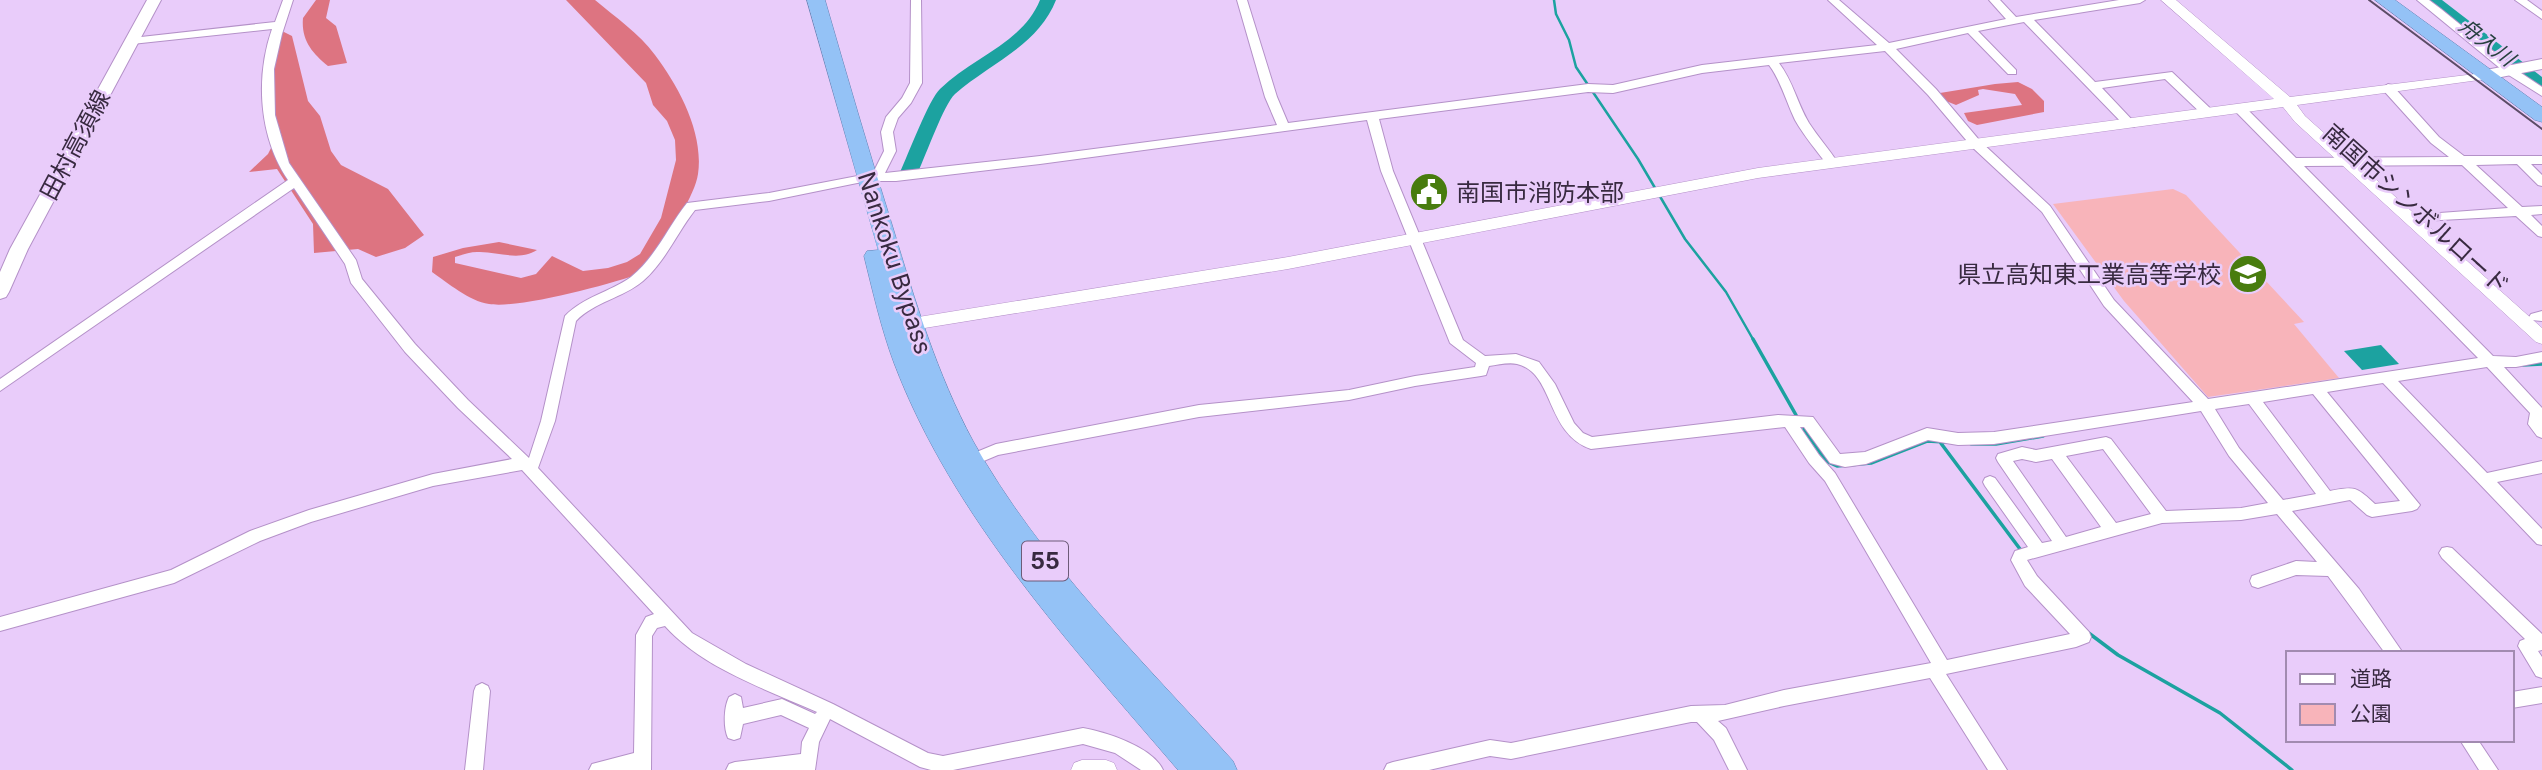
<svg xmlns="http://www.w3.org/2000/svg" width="2542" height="770" font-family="Inter,'Noto Sans JP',sans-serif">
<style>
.green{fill:#f8b4ba}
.forest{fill:#dd7481}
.water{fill:#1ca2a0}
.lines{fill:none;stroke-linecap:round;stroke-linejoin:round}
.stream-far1{stroke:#1ca2a0;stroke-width:2.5}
.stream{stroke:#1ca2a0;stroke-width:3.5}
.river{fill:#1ca2a0;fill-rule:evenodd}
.minor-casing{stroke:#b491c8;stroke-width:2}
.tertiary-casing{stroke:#b491c8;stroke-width:1}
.secondary-casing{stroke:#b491c8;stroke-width:2}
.trunk-casing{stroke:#6382b4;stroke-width:1}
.minor{fill:#fff;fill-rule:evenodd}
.tertiary{fill:#fff;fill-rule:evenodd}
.secondary{fill:#fff;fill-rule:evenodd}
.trunk{fill:#94c2f6;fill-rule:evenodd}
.tram{stroke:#5d4c67;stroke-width:2}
.labels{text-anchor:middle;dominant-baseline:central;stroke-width:5;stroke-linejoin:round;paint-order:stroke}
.far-water-label{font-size:21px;font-style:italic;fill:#274140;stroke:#e9ccfa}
.shield{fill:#e9ccfa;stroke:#6d5b78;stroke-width:2}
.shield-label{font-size:23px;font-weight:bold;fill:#382a40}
.street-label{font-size:24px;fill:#382a40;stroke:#e9ccfa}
.poi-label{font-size:24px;fill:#382a40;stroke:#e9ccfa;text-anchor:start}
</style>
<rect width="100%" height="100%" fill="#e9ccfa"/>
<!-- green -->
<path class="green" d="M2173,189l13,6 118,127 -10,2 45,54 -131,19 -84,-96 -71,-97z"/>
<!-- forest -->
<path class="forest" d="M316,0h14l-4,18 10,8 11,37 -19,3c-16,-13 -27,-26 -25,-48z
M566,0h29c20,17 44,33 60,55 24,32 49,78 43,119 -4,27 -40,75 -55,99 -33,11 -123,36 -154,31 -20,-3 -41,-21 -57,-32l1,-15 30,-9 36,-6 38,8c-20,12 -38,1 -60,2 -7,0 -15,3 -22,5v6l66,15 15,-4 16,-18 31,15 25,-3 19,-6 13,-8 21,-36 15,-58 -1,-20 -8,-19 -14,-16 -7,-22z
M280,30l12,6 16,65 12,15 11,35 10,14 47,24 36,46 -19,13 -29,9 -18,-8 -44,4 -1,-29 -36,-55 -28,3 19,-18 8,-16 -10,-63z
M2018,82l14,7 12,12v11l-67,13 -9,-4 -4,-8 58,-8 -7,-11 -32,-5 -5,1 1,5 -23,10 -15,-6 -1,-6 55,-9z"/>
<!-- water -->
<path class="water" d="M2381,345l18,19 -37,6 -18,-19z"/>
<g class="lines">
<!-- stream-far1 -->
<path class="stream-far1" d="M1554,0l2,14 13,26 7,27 62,92 47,80 41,53 28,49"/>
<!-- stream -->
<path class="stream" d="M1753,339l43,76
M2523,365l19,-1
M1804,429l22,32 11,5 34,-3 56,-22 18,1
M1940,442l80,107
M1971,444h25l47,-8
M2086,631l32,24 102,58 72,57"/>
<!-- river -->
<path class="river" d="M1040,0h16c-18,46 -66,63 -101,94 -11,10 -29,61 -37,78l-3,4h-12l-3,-4c8,-17 29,-73 40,-83 32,-32 82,-45 100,-89z
M2424,0h18l100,77v12l-20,-8z"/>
<!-- minor casing -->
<g class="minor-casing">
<path id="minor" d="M283,0h10l-11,34 -8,35 1,46 14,48 67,97 6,19 53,65 53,56 61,58 12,-37 24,-105c18,-19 45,-24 66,-39 24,-19 37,-50 56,-74l82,-10 104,-20 11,-22 -3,-19 5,-15 16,-19 8,-15 1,-83h10l1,83 -11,20 -13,15 -5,14 3,19 -11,22 155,-17 237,-31 -12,-28 -28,-97h10l30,97 11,26 300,-39 25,1 89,-20 175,-20 -49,-45h11l50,43 117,-24 -17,-19h11l16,17 103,-17h26l-5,3 -106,17 61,62 77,-10 40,38v6h-8l-39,-37 -63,9 34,36 -2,3h-8l-102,-105 -46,9 38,39v4h-8l-40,-41 -72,16 40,40 44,52 70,65 64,94 94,99 270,-41 -243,-247v-6h8l53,53 153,-1 -18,-14 -47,-52 -2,-3 6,-4 4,1 47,52 25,19h78v8h-11l11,11v11l-4,-1 -21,-21 -41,1 46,42 20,-1v8l-11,1 11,11v11l-4,-1 -22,-20 -94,5 -2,-3 6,-4 82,-6 -46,-43 -158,1 189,190 23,1 26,-5v10l-26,5h-12l38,41v30l-5,-2 -9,-12 2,-11 -43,-46 -89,14 89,92 55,-12v12l-45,9 45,47v16l-5,-1 -154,-161 -56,9 93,113 -3,4 -5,2 -40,6 -5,-2 -17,-15 -58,11 67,78 44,64h-18l-57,-77 -32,-1 -38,13 -6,-2 -2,-5 2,-5 44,-15 21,1 -40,-48 -36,6 -79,3 -135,37 10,16 52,56 2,5 -2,5 -13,5 -130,27 61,96h-19l-58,-92 -146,28 -66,15 8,7 21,42h-18l-15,-30 -17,-18h-6l-180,37 -21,-3 -61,14h-45l3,-6 6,-2 97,-22 21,3 180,-37 34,-1 59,-15 147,-27 -106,-182 -16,-18 -24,-36 -194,22c-46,-16 -36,-76 -74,-85 -9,-2 -19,1 -28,2l-3,9 -5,1 -66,10 -66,14 -150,17 -201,38 -31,13 -5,-2 -2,-4 2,-4 34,-14 203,-39 150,-15 66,-14 60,-9 1,-4 -26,-20 -69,-172 -14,-51 -327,44 -144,17h-29l-98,20 -74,9c-18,23 -30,52 -52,71 -20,17 -49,21 -67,40l-21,100 -17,47 154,165 54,31 87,40 95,49 15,3 140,-28c23,4 70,19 80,42h-22l-26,-17 -32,-9 -130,26h-22l-11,-3 -90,-48 -11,23 -4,28h-89l3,-6 6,-2 66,-8 1,-12 7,-14 -28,-13 -38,9 -3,14 -6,2 -6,-2c-5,-11 -4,-31 1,-41l6,-3 6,3 2,11 39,-9 33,15 2,-2c-52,-23 -114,-44 -152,-86l-8,2 -5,8 -1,134h-62l3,-6 42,-11 2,-118 10,-18 8,-3 -132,-144 -89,16 -122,36 -51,19 -86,42 -174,48v-14l171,-47 79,-39 59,-21 124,-36 79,-15 -54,-51 -53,-56 -54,-69 -6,-19 -51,-76 -294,203v-12l288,-199c-29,-43 -33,-102 -16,-151l-140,15 -6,-3 6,-3 143,-16zM1885,51l43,44 44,52 70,65 62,94 89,96 -199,30 -36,1 -31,-5 -62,24 -25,2 -27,-37 -35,-2 -186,22 -9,-4 -9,-10 -19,-39 -16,-22 -23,-8 -31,2 -22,-16 -70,-169 -14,-52 209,-27 25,1 89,-20 67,-8c12,16 17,36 26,55 9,16 22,31 33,46l4,1 6,-4c-9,-14 -20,-26 -29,-40 -12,-20 -16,-42 -30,-60zM2313,394l87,107 -25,3c-19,-17 -19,-18 -45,-13l-67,-89zM2249,404l67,90 -33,6 -44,-52 -24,-39zM2201,411l28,45 39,47 -27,5 -75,3 -55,-72 -5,-2 -70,13 -14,-3 -24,7 -2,4 2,4 54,79 -10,2 -47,-65 -5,-2 -5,2 -2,4 2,4 43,61 -13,4 -4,9 14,26 45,48 -123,26 -112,-187 -16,-18 -19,-28h4l26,36 15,4 21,-3 62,-24 30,5 36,-1zM2103,449l48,65 -35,9 -50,-67zM2022,459l14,3 16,-3 49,68 -35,10 -53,-76z
M2417,0h12l12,9 74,60 27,18v9l-35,-22z
M2515,0h12l15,11v8z
M2542,311v10l-11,-1 -2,-3 2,-3z
M2447,547l5,1 90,86v16l-4,1 4,6v21l-6,-2 -18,-30 2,-5 5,-2 -83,-81 -3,-5 3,-5z
M482,683l6,3 2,5 -7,79h-18l9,-79 2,-5z
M2542,687v16l-30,5v-16z
M2460,740h18l20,30h-19z"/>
</g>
<!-- tertiary casing -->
<g class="tertiary-casing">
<path id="tertiary" d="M2161,0h15l114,97 201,-25v6l-5,1 -189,26 8,11 237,212v16l-6,-2 -241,-220 -12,-15 -525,71 -470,91 -388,63 -8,-6 8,-6 388,-63 470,-89 516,-69z
M1082,760h24l8,3 3,7h-46l3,-7z"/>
</g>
<!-- secondary casing -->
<g class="secondary-casing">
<path id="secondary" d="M147,0h14l-133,249 -19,43 -3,5 -6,2v-27l10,-23z
M2542,59v10l-56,11 -8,-5 8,-5z"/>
</g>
<!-- trunk casing -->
<g class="trunk-casing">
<path id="trunk" d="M807,0h18c22,76 44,152 68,228 22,73 44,146 80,213 66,119 169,219 260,320l4,9h-59c-106,-124 -225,-252 -284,-407 -13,-35 -21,-71 -30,-107l3,-5 11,-1z
M2375,0h20l147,107v15l-7,-2z"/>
</g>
<!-- minor -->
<use href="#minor" class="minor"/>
<!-- tertiary -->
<use href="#tertiary" class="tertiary"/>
<!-- secondary -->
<use href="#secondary" class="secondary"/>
<!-- trunk -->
<use href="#trunk" class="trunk"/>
<!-- tram -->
<path class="tram" d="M2369,0l173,129"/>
</g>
<!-- icons -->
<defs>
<g id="civic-disc" transform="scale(2.0125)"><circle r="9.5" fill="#487c0e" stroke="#e9ccfa"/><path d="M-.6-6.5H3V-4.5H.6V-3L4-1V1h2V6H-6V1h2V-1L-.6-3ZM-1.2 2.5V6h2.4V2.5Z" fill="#fff"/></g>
<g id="school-disc" transform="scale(2.0125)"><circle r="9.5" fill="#487c0e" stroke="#e9ccfa"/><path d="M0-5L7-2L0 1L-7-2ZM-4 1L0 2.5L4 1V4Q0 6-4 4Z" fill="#fff"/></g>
</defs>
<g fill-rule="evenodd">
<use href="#civic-disc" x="1429" y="192"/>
<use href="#school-disc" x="2248" y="274"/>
</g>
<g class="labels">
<!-- far-water labels -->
<g class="far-water-label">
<text transform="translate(2487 42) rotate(38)">舟入川</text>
</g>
<!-- shield labels -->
<rect class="shield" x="1022" y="541.5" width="46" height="39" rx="5"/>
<g class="shield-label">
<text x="1045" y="561">55</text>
</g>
<!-- street labels -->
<g class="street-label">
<text transform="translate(75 145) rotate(-62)">田村高須線</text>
<text transform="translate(2416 209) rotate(42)">南国市シンボルロード</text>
<text transform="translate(895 263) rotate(72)">Nankoku Bypass</text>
</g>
<!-- poi labels -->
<g class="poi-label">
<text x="1456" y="192">南国市消防本部</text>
<text x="2221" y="274" text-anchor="end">県立高知東工業高等学校</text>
</g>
</g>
<!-- legend -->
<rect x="2286" y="651" width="228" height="91" fill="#e9ccfa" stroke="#a28bb0" stroke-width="2"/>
<rect x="2300" y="674" width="35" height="10" fill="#ffffff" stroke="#a28bb0" stroke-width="2"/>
<text x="2350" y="686" font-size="21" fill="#382a40">道路</text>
<rect x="2300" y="704" width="35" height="21" fill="#f8b4ba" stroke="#a28bb0" stroke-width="2"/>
<text x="2350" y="721" font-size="21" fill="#382a40">公園</text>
</svg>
